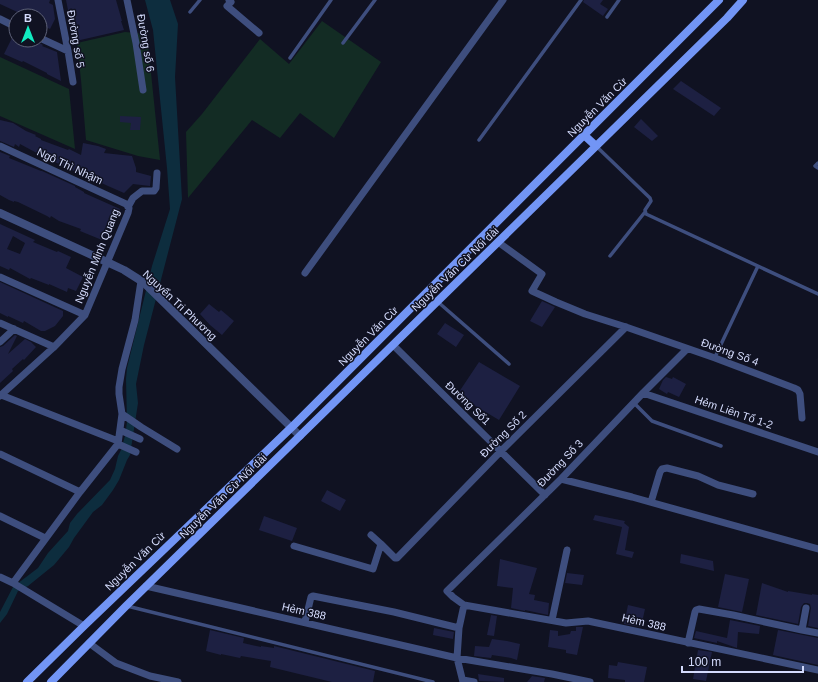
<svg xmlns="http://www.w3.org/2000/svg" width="818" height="682" font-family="Helvetica,sans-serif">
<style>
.green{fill:#132c24}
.water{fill:#0d2d3e}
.building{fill:#1d2042;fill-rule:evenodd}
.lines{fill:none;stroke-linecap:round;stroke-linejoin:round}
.service{stroke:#3e4e7e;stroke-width:3.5}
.minor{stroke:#3e4e7e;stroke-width:7}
.tertiary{stroke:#3e4e7e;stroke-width:8}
.secondary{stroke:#7295f5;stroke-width:8}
.labels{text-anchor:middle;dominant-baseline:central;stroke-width:3;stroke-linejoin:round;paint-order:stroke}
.street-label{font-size:11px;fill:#d4dbfc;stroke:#101222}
</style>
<rect width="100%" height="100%" fill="#101222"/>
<!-- green -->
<path class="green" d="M322,21l59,41 -47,76 -34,-25 -20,25 -28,-18 -64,78 -2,-66 16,-18 58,-75 29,25z
M125,32l22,2 13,126 -22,-4 -52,-16 -5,-60 -4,-37z
M0,57l69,32 6,60 -75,-33z"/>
<!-- water -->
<path class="water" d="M145,0h25l8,24 -3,53 7,122 -38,146 -8,39 2,19 -8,52 -3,5 -8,20 -6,10 -11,15 -9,7 -19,26 -5,9 -15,18 -26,21 -10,5 -11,23 -7,9v-11l13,-25 25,-19 10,-15 20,-22 2,-8 7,-9 33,-34 5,-11 3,-13 3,-6 4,-14 2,-14 -1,-43 1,-11 25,-102 18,-57 -3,-41 -14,-138z"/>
<!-- building -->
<path class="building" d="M0,0h50l-1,3 4,2 2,14 -5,10 -10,-5v-8h-14l-26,-12z
M66,0h50l6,21h-1l3,9 -48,11 -3,-11 -2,-5z
M584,0h19l-3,4 8,5 -5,7 -20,-14z
M15,32h1v8h20l2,2 5,3 -1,1 15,6 4,29 -14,-7v-1l-24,-12 -1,1 -18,-8z
M681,81l40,27 -7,8 -41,-27z
M120,116l21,1 -1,13h-10l1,-7 -11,-1z
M641,119l17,17 -6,5 -18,-14z
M0,120l13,3 13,8 10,4 -1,1 6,3v1l27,10 1,-1 12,6 2,-12 15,3 8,3 -2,4 28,3 4,12v4l15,4 -1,10 -17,-2 -9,9 -16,-7 -34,-16v1l-28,-13 -26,-14 -1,3 -4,-3 -1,3 -14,-6z
M0,152l10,4 -1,2 32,13h1l33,15v1l9,5v1l36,16 -9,22 -2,-1 -2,6 -3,-1 -2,5 -22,-9 1,-2 -22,-8 -8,-5 -1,2 -3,-2 -29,-14 -4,-1v1l-5,-2 -9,-5z
M0,224l35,16 -2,2 24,10 1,-1 13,6 -5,11 17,9 -7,14 -8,-3 -1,4 -18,-8v1l-18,-7 -1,1 -20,-11 -1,2 -9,-4zM13,236l12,7 -5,11 -13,-5z
M0,282l63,29v5l-8,10 -10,5h-4l-17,-10 -1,2 -15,-7v1l-8,-4z
M542,301l13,6 -13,20 -12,-6z
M209,304l10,8 2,-2 13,11 -12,14 -12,-10 -10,-11z
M445,323l19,12 -8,12 -19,-13z
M15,335l2,1 -9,18 17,-15 6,3 5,5 -12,13 -1,-1 -11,10 1,2 -13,12v-36l3,-1z
M479,362l41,24 -21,34 -42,-25z
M666,377l6,2 1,-2 13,7 -7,13 -11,-5 -1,2 -8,-5 4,-9z
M327,490l19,10 -6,11 -19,-10z
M595,515l30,6 -1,2 5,4 -4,23 9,2 -2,6 -16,-4 6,-27 -29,-7z
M264,516l33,12 -5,13 -33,-11z
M681,554l32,7 1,10 -34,-8z
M500,559l37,9 -8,26 6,1 -1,5 15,3 -1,12 -23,-5v1l-14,-3 2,-20 -16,-2z
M567,573l17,2 -2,10 -17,-2z
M725,574l24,5 -7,33 -24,-5z
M762,583l26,9v-1l24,4v-1l6,1v33l-10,-2 3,-18 -1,-4 -3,-1h-3l-3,4 -3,17 -42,-9z
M628,605l17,4 -4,18 -17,-3z
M491,615l6,1 -3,20 -7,-1z
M730,620l30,6 -1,8 -21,-2 -1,16 -20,-7v2l-23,-5 2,-7 31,7z
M576,627h7l-6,28 -11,-2v-3l-18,-3 2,-17 8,1v5l12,-2 1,-3h5z
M434,628l20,4 -1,7 -20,-4z
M210,630l34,8 -1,5 18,4v-1l13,2v-2l101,25 -2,11h-41l-62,-15 1,-6 -30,-5 -1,2 -19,-4v1l-15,-4z
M778,630l40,8v27l-45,-10z
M492,639l15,2 13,3 -3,16 -6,-2 -19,-3 -1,3 -17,-2 1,-10 14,1z
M698,650l14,2 -6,29 -13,-2z
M618,662l29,5 -3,15h-19v-2l-17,-2 1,-13 8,1z
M478,674l26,4v4l-25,-1z
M532,676l13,2 -1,4h-17z"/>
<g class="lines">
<!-- service -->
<path class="service" d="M190,12l10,-12
M607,17l12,-17
M343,43l32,-43
M290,58l41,-58
M479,140l102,-140
M596,146l54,52 1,3 -6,9 1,4 172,80
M818,163l-3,3 3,2
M610,256l35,-44
M438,302l71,62
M715,357l43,-91
M634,403l18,18 69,25
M127,606l306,76"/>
<!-- minor -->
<path class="minor" d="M58,0l10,51 5,31
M127,0l9,43 7,47
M229,0l2,2 -4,4 32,27
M0,19l16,8
M40,38l28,13
M0,146l126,58 3,4 -1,5 -43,102 -31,32 -54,49
M128,207l5,-9 9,-7h12l2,-3 1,-15
M498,242l44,32 -10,17 24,11 29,12 41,13 89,31 79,30 4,2 2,4 2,24
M305,273l198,-273
M0,277l85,38
M0,323l54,24
M0,342l14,-13
M393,345l152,150
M687,349l-44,44 -82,86 -114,112 6,6 11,8 102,18 22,-2 230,49
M643,393l175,59
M1,395l117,46
M122,414l-3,-20v-7l3,-18 13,-49 6,-39
M120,430l20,9
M118,444l18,8
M0,454l80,38
M561,479l71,18 186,52
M651,502l9,-30 2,-3 5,-1 31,8 20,9 35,9
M0,516l45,22
M371,535l10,9
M294,546l79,23 8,-25 14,14h2l104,-107 125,-124
M0,577l13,6 71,43
M13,583l67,-91 38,-48 4,-30 19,13 36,22
M146,586l311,72 95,16 38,8
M806,608l-4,22 16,3
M552,620l15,-70
M305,622l6,-25 2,-1 81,16 65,16
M89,643l27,20 34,13 28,6
M688,643l7,-31 1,-2 3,-1 34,6 69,15
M463,680l11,2
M463,682l-6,-24 2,-30 5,-23"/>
<!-- tertiary -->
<path class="tertiary" d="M0,213l107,49 17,8 19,12 157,154"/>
<!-- secondary -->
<path class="secondary" d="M584,135l12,11
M27,682l57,-56 211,-202 424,-424
M51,682l75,-76 601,-588 16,-18"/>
</g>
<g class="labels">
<!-- street labels -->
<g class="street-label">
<text transform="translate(76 39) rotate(80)">Đường số 5</text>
<text transform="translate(146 43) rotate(80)">Đường số 6</text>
<text transform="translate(597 107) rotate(-45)">Nguyễn Văn Cừ</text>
<text transform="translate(70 166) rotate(25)">Ngô Thì Nhậm</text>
<text transform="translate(97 256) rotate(-68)">Nguyễn Minh Quang</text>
<text transform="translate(455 269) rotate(-44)">Nguyễn Văn Cừ Nối dài</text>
<text transform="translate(180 305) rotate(43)">Nguyển Tri Phương</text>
<text transform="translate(368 336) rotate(-45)">Nguyễn Văn Cừ</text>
<text transform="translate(730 352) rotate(20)">Đường Số 4</text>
<text transform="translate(468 403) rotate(44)">Đường Số1</text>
<text transform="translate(734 412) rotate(19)">Hẻm Liên Tổ 1-2</text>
<text transform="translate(503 434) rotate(-45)">Đường Số 2</text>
<text transform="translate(560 463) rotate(-46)">Đường Số 3</text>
<text transform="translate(223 496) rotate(-44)">Nguyễn Văn Cừ Nối dài</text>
<text transform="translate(135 561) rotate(-44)">Nguyễn Văn Cừ</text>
<text transform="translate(304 611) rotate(13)">Hẻm 388</text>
<text transform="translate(644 622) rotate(13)">Hẻm 388</text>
</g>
</g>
<!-- north arrow -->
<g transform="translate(28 28)"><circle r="19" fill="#101222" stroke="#5e6279"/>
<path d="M0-3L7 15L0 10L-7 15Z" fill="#11ebc1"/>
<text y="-6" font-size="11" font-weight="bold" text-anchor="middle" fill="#d4dbfc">B</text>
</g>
<!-- scale -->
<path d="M682 666v6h121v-6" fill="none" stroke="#d4dbfc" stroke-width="2"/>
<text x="688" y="666" font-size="12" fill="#d4dbfc" stroke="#101222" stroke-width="3" paint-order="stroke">100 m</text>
</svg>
